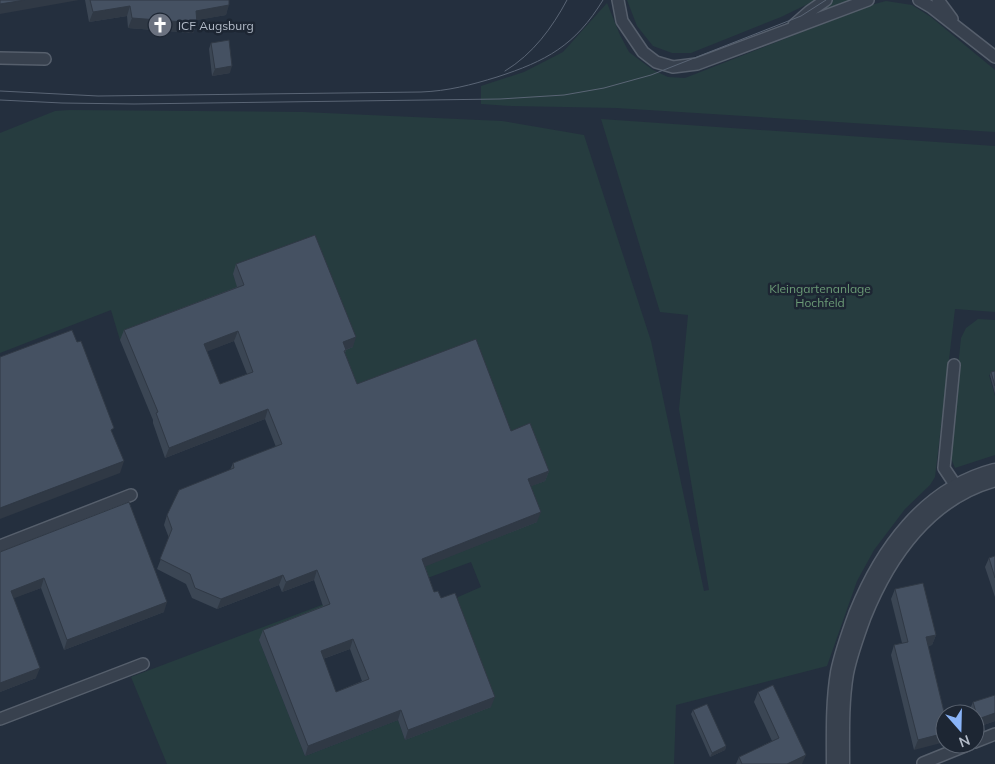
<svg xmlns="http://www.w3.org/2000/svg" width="995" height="764" font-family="Mulish,sans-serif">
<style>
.green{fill:#263c3f}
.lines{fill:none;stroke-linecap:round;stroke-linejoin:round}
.lane-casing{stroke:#565f6c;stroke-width:14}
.street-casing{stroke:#565f6c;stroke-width:25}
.lane{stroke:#38414e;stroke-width:11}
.street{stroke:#38414e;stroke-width:22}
.tram{stroke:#5a6575;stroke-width:1}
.wall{fill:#3b4654;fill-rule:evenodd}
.shaded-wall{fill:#303945}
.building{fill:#455162;stroke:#303945;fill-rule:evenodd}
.labels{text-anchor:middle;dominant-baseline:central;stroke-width:5;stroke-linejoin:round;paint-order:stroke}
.poi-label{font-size:12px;fill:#b4bcc9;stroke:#1d2633;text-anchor:start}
.park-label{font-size:12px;fill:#6b9a76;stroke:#1d2633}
</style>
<rect width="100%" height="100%" fill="#242f3e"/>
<!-- green -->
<path class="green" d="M627,0h189l-35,17 -90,36h-19l-19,-7 -16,-20z
M833,0h21l-35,12z
M886,1l26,4 19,12 64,53v62l-379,-24 -105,-2 -30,-2v-18l43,-14 39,-20 44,-49 13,32 9,17 24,18 15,7 17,1 186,-73z
M70,110l233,2 199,9 82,14 67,206 53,250 5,-1 -30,-181 9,-94 -28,-3 -59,-193 394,27v166l-40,-3 -20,168 -5,8 -25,24 -31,41 -17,31 -30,85 -151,39 -2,59h-507l-36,-87 204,-77 3,9 -79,31 46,116 93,-36 7,20 53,-143 23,-10 -10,-25 -49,18 -3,-11 88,-128 -153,-47 -15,-42 14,-6 -120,-72 7,20 -120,46 -9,-30 -111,43v-220l55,-22z
M978,319l17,1v53l-6,2 6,21v59l-40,13 -6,-15 12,-115 5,-10z"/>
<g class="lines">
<!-- lane casing -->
<g class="lane-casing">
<path id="lane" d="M618,0l4,21 21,31 13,10 17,5 24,-3 171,-64
M919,0l12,7 64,50
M938,0l14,19
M794,25l16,-14 16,-11
M0,58l45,1
M954,365l-10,103 14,21
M0,546l131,-51
M0,719l143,-55
M975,742l20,-8
M923,763l47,-19"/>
</g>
<!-- street casing -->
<g class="street-casing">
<path id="street" d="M838,764c0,-30 -1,-61 4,-91 4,-20 11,-39 18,-58 25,-62 67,-122 135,-140"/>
</g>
<!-- lane -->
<use href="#lane" class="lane"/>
<!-- street -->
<use href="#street" class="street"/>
<!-- tram -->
<path class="tram" d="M505,71c28,-17 47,-43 62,-71
M0,91l98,5 323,-4c27,-1 50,-7 76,-15 49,-16 78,-31 106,-77
M0,100l62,3 72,1 366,-5 64,-4 40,-7 47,-13 150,-59 25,-16"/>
</g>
<!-- wall -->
<path class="wall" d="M85,0h144l-3,15 -30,5 1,3 -4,10 -65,-5 -1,-12 -38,6z
M211,43l19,30 -18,3 -3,-27z
M236,264l117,83 -7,3 -1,3 12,31 154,47 38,40 -4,10 -14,5 6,36 -112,44 9,26 7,6 50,109 -86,33 -7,-20 -93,36 -46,-116 4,-10 60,-24 -9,-26 -32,12 -3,-7 -62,24 -25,-11 -6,-14 -29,-15 12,-31 -5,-13 3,-10 63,-45 3,-7 43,-16 -11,-28 -100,39 -12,-35v-3l-33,-80 4,-10 113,-43 -4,-13zM234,341l13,33 -27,10 -13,-33zM350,649l12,32 -26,11 -13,-33z
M995,371v23l-5,-19 1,-3z
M0,552l164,60 -100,38 -23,-62 -28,10 23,80 -36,14z
M995,556v41l-10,-30 4,-9z
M895,589l41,46 -4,10 -4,1 17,70 -31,34 -23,-95 3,-10 8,-2 -11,-44z
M758,692l44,72h-66l3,-7 33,-16 -18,-39z
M973,702l22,19 -20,7v-14h-5l-1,-3z
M693,710l33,36 -1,4 -15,7 -19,-43z"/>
<!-- shaded-wall -->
<path class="shaded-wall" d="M25,0h54l-79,14v-10z
M229,5l-3,10 -34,6 4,-10z
M130,6l-3,10 -38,6 4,-10z
M132,18l65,5 -4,10 -65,-5z
M232,66l-2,7 -18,3 3,-7z
M238,331l-4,10 -33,13 3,-10z
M356,337l-3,10 -14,5 4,-10z
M268,409l-3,10 -100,39 4,-10z
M124,461l-4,12 -120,46v-11z
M549,471l-4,10 -21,8 4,-10z
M541,512l-4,10 -118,47 3,-10z
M317,570l-3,10 -32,12 4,-10z
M283,575l-4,10 -62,24 4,-10z
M44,578l-3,10 -34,13 4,-10z
M167,602l-3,10 -100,38 3,-10z
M936,635l-4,10 -10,2 4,-10z
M353,639l-3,10 -33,12 4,-10z
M40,668l-4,10 -36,14v-9z
M495,697l-4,10 -86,33 3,-10z
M401,710l-3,10 -93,36 3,-10z
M995,713v8l-20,7 3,-9z
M945,733v9l-31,8 4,-10z
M726,746l-1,4 -15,7 2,-4z
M806,755l-4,9h-15z"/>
<!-- building -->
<path class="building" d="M0,0h25l-25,4z
M90,0h139v5l-33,6 1,12 -65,-5 -2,-12 -37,6z
M229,40l3,26 -17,3 -4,-26z
M315,235l41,102 -13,5 3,8 -2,1 13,33 119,-45 35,92 19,-8 19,48 -21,8 13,33 -119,47 12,33 4,-1 3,7 14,-5 40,104 -87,33 -7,-20 -93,36 -45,-116 67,-26 -13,-34 -31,12 -3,-7 -62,24 -26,-11 -5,-14 -30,-15 12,-30 -5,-14 12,-25 55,-22 -1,-5 49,-19 -14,-35 -99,39 -13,-35 2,-1 -34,-82 120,-45 -8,-21zM238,331l15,41 -33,12 -16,-40zM353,639l16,40 -33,13 -15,-41z
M72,330l5,12 4,-1 33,87 -3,2 13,31 -124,47v-151z
M995,371v15l-4,-14z
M129,502l38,100 -100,38 -23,-62 -33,13 29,77 -40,15v-131z
M995,556v22l-6,-20z
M923,583l13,52 -10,2 19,79v17l-27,7 -24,-95 14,-3 -13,-53z
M773,685l33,70 -19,9h-45l-3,-7 40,-19 -21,-46z
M995,695v18l-17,6 -5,-17z
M707,704l19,42 -14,7 -19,-43z"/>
<!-- icons -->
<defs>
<g id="church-disc" transform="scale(1.25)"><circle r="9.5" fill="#6b7280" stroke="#1d2633"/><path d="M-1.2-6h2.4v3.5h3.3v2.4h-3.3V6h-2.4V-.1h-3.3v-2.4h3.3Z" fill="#fff"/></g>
</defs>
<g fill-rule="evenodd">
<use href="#church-disc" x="160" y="25"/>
</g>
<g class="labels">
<!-- poi labels -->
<g class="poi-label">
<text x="178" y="25">ICF Augsburg</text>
</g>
<!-- park labels -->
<g class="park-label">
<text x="820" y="288">Kleingartenanlage<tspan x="820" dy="14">Hochfeld</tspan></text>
</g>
</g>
<!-- north arrow -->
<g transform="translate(960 729) rotate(160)"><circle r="24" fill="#1d2633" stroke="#59626f"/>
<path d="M0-4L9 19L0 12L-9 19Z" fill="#8ab4f8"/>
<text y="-8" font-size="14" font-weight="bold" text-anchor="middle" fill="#b4bcc9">N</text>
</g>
</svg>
